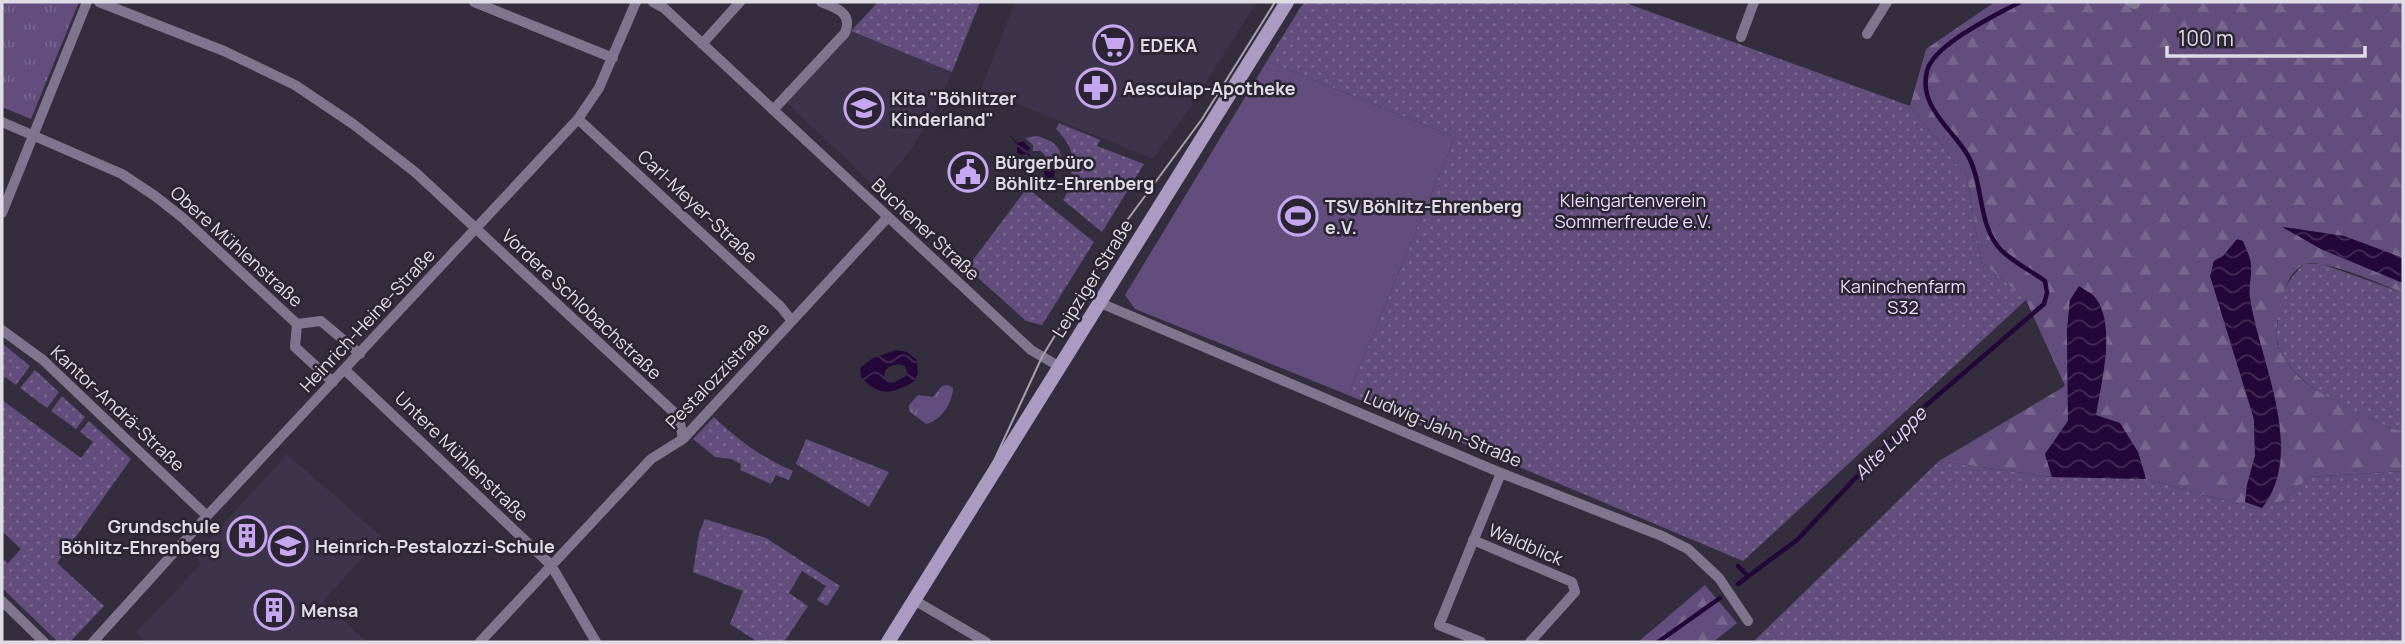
<svg xmlns="http://www.w3.org/2000/svg" width="2405" height="644" font-family="Manrope,sans-serif">
<style>
.built{fill:#3d334a}
.grass{fill:url(#grass-dots)}
.forest{fill:url(#forest-firs);fill-rule:evenodd}
.park{fill:url(#park-tufts)}
.pitch{fill:#624d7c}
.water{fill:url(#water-waves);fill-rule:evenodd}
.lines{fill:none;stroke-linecap:round;stroke-linejoin:round}
.stream{stroke:#220738;stroke-width:4.5}
.street{stroke:#7f758e;stroke-width:10}
.secondary{stroke:#ab9ac2;stroke-width:14}
.tram{stroke:#a6a1ad;stroke-width:2}
.labels{text-anchor:middle;dominant-baseline:central;stroke-width:5;stroke-linejoin:round;paint-order:stroke}
.poi-label{font-size:18px;font-weight:bold;fill:#e0dce6;stroke:#2a2433;text-anchor:start}
.park-label{font-size:18px;fill:#eadcfe;stroke:#2a2433}
.street-label{font-size:18px;fill:#e0dce6;stroke:#2a2433}
.water-label{font-size:19px;font-style:italic;fill:#e3d5f7;stroke:#2a2433}
</style>
<defs>
<pattern id="grass-dots" width="8" height="8" patternUnits="userSpaceOnUse" patternTransform="scale(1.75)"><rect width="8" height="8" fill="#624d7c"/><path d="M2 2h.1M6 6h.1" fill="none" stroke="#78668f" stroke-width="1.8" stroke-linecap="round"/></pattern>
<pattern id="forest-firs" width="22" height="20" patternUnits="userSpaceOnUse" patternTransform="scale(1.75)"><rect width="22" height="20" fill="#624d7c"/><path d="M5 1l3.5 6h-7zM16 11l3.5 6h-7z" fill="#78668f"/></pattern>
<pattern id="park-tufts" width="24" height="20" patternUnits="userSpaceOnUse" patternTransform="scale(1.75)"><rect width="24" height="20" fill="#624d7c"/><path d="M3 7l-1-3M5 7V3M7 7l1-3M15 17l-1-3M17 17v-4M19 17l1-3" fill="none" stroke="#78668f"/></pattern>
<pattern id="water-waves" width="16" height="10" patternUnits="userSpaceOnUse" patternTransform="scale(1.75)"><rect width="16" height="10" fill="#220738"/><path d="M0 5q4-4 8 0t8 0" fill="none" stroke="#422b55"/></pattern>
</defs>
<rect width="100%" height="100%" fill="#342d3e"/>
<!-- built -->
<path class="built" d="M1015,2h238l3,1 -67,106 -36,50 -172,-70z
M851,31l101,41 -11,27 -27,47 -36,44 -92,-88z
M287,454l95,83 -59,64 44,41h-221l-10,-10 65,-68 -6,-9z"/>
<!-- grass -->
<path class="grass" d="M878,2h102l-28,70 -101,-41z
M1304,2h319l287,104 57,71 14,84 45,39 -283,261 -395,-166 107,-258 -188,-76z
M1059,123l41,17 -3,6 47,18 -42,68 -39,-32 14,-23 -6,-4c4,-19 -1,-30 -15,-44z
M1037,136c21,6 27,14 23,35l-3,-4 -10,-3 -1,-7 -5,-6h-8v-6l-8,-7z
M1027,188l67,54 -52,83 -16,-4 -59,-53z
M2304,264h18l81,29v138l-10,-2c-38,-18 -102,-40 -115,-86 -3,-7 0,-19 0,-27 1,-21 11,-38 26,-52z
M3,344l27,22 -14,19 -11,-8 -3,3z
M35,370l24,22 -12,16 -27,-20z
M62,396l23,21 -9,12 -25,-18z
M2,400l79,58 12,-16 -13,-10 9,-11 42,38 -74,104 47,43 -34,36h-12l-56,-54v-30l6,5 13,-14 -19,-18z
M714,417c24,23 48,41 79,54l-4,9 -13,-5 -5,9 -31,-14 1,-6 -10,-5 -16,-2 -22,-18z
M806,439l83,33 -20,35 -73,-43z
M1939,461l113,16 94,2 115,31 25,-11 23,-22 94,-6v171h-650z
M705,519l61,19 74,48 -13,20 -10,-6 9,-14 -24,-15 -13,22 19,13 -24,36h-26l-28,-18 13,-33 -50,-19 6,-39z"/>
<!-- forest -->
<path class="forest" d="M1995,2h408v256l-59,-22 -59,-9 36,22 82,34v10c-20,-8 -78,-34 -97,-29 -23,6 -31,57 -29,76 1,9 10,22 15,29 17,24 74,47 101,60l10,2v40l-94,6 -23,22 -25,11 -115,-31 -8,-27 -42,-37 10,-64 -36,-51 -3,30 1,91 -23,33 7,23 -113,-16 126,-75 -39,-86 -45,-39 -14,-84 -57,-71 16,-57zM2223,256l28,9c0,10 -3,22 -1,32 8,64 58,153 12,211l-15,-23 8,-29 -1,-37 -43,-142 3,-16z
M1705,585l32,38 -24,19h-75z"/>
<!-- park -->
<path class="park" d="M2,2h77l-48,117 -29,-12z
M948,385l5,3c0,14 -12,33 -27,36l-17,-13v-6l9,-10 15,2 9,-11z"/>
<!-- pitch -->
<path class="pitch" d="M1267,61l188,76 -107,258 -213,-86 -10,-14z"/>
<!-- water -->
<path class="water" d="M1009,135l9,8 5,-2 7,7 -2,5 17,16 6,-1 4,2 -1,10 -4,2 -5,-2 -1,-9 -17,-17 -5,1 -5,-2v-9z
M2282,227l62,9 59,22v25l-82,-34z
M2237,239l6,2c3,8 8,17 8,25 1,11 -3,22 -1,33 10,62 56,153 12,209l-17,-6 2,-17 8,-29 -1,-37 -44,-143 4,-15 9,-5z
M2079,286c4,3 10,6 14,9 25,26 8,88 3,120l24,8 18,29 8,27 -94,-2 -7,-23 23,-33 -1,-91 3,-30z
M896,350l11,2 10,8 1,13 -3,8c-23,13 -35,17 -54,-4l-1,-9 13,-10zM898,364l7,2 2,6 -1,4 -13,7 -6,-1 -3,-5c1,-10 6,-11 14,-13z"/>
<g class="lines">
<!-- stream -->
<path class="stream" d="M1738,566l10,10
M1738,584l59,-44 119,-126 128,-110 3,-11 -2,-12c-14,-10 -32,-19 -44,-31 -24,-25 -17,-68 -34,-96 -16,-26 -49,-48 -40,-83 6,-26 70,-57 93,-69
M1658,642l62,-44"/>
<!-- street -->
<path class="street" d="M99,2l125,49 71,34 58,39 62,48 264,245 4,22
M474,2l139,56
M653,2l11,6 367,342 29,17
M2130,2l5,2
M1867,34l20,-32
M1741,37l13,-35
M702,44l38,-42
M773,110l72,-77c8,-20 -8,-25 -24,-31
M578,119l203,188 11,14
M2,122l120,52 33,22 28,22 114,106 24,-3 39,33
M2,213l85,-211
M1098,302l403,171 161,63 26,13 31,29 29,43
M297,324l-2,23 38,35
M2,330l41,30 164,156
M345,370l206,195 45,77
M1473,540l99,42 3,10 -45,50
M914,600l72,42
M2,601l42,41
M93,642l114,-126 371,-397 21,-31 37,-86
M480,642l171,-183 32,-20 205,-222
M1481,642l-42,-17 62,-152"/>
<!-- secondary -->
<path class="secondary" d="M888,642l399,-640"/>
<!-- tram -->
<path class="tram" d="M974,504l68,-147 18,-30 68,-108 74,-100 73,-117"/>
</g>
<!-- icons -->
<defs>
<g id="supermarket-ring" transform="scale(2.0125)"><circle r="9.5" fill="#2a2433" stroke="#c7a6f0" stroke-width="1.5"/><path d="M-6-5.5h2.5l.6 2H6L4.5 2H-2.5L-4.4-4H-6ZM-1.5 3.2a1.3 1.3 0 1 0 .1 0ZM3 3.2a1.3 1.3 0 1 0 .1 0Z" fill="#c7a6f0"/></g>
<g id="pharmacy-ring" transform="scale(2.0125)"><circle r="9.5" fill="#2a2433" stroke="#c7a6f0" stroke-width="1.5"/><path d="M-2-6h4v4h4v4h-4v4h-4v-4h-4v-4h4Z" fill="#c7a6f0"/></g>
<g id="school-ring" transform="scale(2.0125)"><circle r="9.5" fill="#2a2433" stroke="#c7a6f0" stroke-width="1.5"/><path d="M0-5L7-2L0 1L-7-2ZM-4 1L0 2.5L4 1V4Q0 6-4 4Z" fill="#c7a6f0"/></g>
<g id="civic-ring" transform="scale(2.0125)"><circle r="9.5" fill="#2a2433" stroke="#c7a6f0" stroke-width="1.5"/><path d="M-.6-6.5H3V-4.5H.6V-3L4-1V1h2V6H-6V1h2V-1L-.6-3ZM-1.2 2.5V6h2.4V2.5Z" fill="#c7a6f0"/></g>
<g id="stadium-ring" transform="scale(2.0125)"><circle r="9.5" fill="#2a2433" stroke="#c7a6f0" stroke-width="1.5"/><path d="M0-5a6.5 5 0 1 0 0 10a6.5 5 0 1 0 0-10ZM-3.5-1.8h7v3.6h-7Z" fill="#c7a6f0"/></g>
<g id="building-ring" transform="scale(2.0125)"><circle r="9.5" fill="#2a2433" stroke="#c7a6f0" stroke-width="1.5"/><path d="M-4-6H4V6H1V3H-1V6H-4ZM-2.5-4.3h1.7v1.8h-1.7ZM.8-4.3h1.7v1.8H.8ZM-2.5-1h1.7V.8h-1.7ZM.8-1h1.7V.8H.8Z" fill="#c7a6f0"/></g>
</defs>
<g fill-rule="evenodd">
<use href="#supermarket-ring" x="1113" y="45"/>
<use href="#pharmacy-ring" x="1096" y="88"/>
<use href="#school-ring" x="864" y="108"/>
<use href="#civic-ring" x="968" y="172"/>
<use href="#stadium-ring" x="1298" y="216"/>
<use href="#building-ring" x="247" y="536"/>
<use href="#school-ring" x="288" y="546"/>
<use href="#building-ring" x="274" y="610"/>
</g>
<g class="labels">
<!-- poi labels -->
<g class="poi-label">
<text x="1140" y="45">EDEKA</text>
<text x="1123" y="88">Aesculap-Apotheke</text>
<text x="891" y="98">Kita "Böhlitzer<tspan x="891" dy="21">Kinderland"</tspan></text>
<text x="995" y="162">Bürgerbüro<tspan x="995" dy="21">Böhlitz-Ehrenberg</tspan></text>
<text x="1325" y="206">TSV Böhlitz-Ehrenberg<tspan x="1325" dy="21">e.V.</tspan></text>
<text x="220" y="526" text-anchor="end">Grundschule<tspan x="220" dy="21">Böhlitz-Ehrenberg</tspan></text>
<text x="315" y="546">Heinrich-Pestalozzi-Schule</text>
<text x="301" y="610">Mensa</text>
</g>
<!-- park labels -->
<g class="park-label">
<text x="1633" y="200">Kleingartenverein<tspan x="1633" dy="21">Sommerfreude e.V.</tspan></text>
<text x="1903" y="286">Kaninchenfarm<tspan x="1903" dy="21">S32</tspan></text>
</g>
<!-- street labels -->
<g class="street-label">
<text transform="translate(698 206) rotate(43)">Carl-Meyer-Straße</text>
<text transform="translate(926 229) rotate(43)">Buchener Straße</text>
<text transform="translate(237 246) rotate(42)">Obere Mühlenstraße</text>
<text transform="translate(1092 278) rotate(-58)">Leipziger Straße</text>
<text transform="translate(582 304) rotate(43)">Vordere Schlobachstraße</text>
<text transform="translate(367 320) rotate(-47)">Heinrich-Heine-Straße</text>
<text transform="translate(717 375) rotate(-46)">Pestalozzistraße</text>
<text transform="translate(118 408) rotate(43)">Kantor-Andrä-Straße</text>
<text transform="translate(1443 428) rotate(23)">Ludwig-Jahn-Straße</text>
<text transform="translate(462 456) rotate(44)">Untere Mühlenstraße</text>
<text transform="translate(1526 544) rotate(23)">Waldblick</text>
</g>
<!-- water labels -->
<g class="water-label">
<text transform="translate(1890 443) rotate(-45)">Alte Luppe</text>
</g>
</g>
<!-- border -->
<rect width="2405" height="644" fill="none" stroke="#e0dce6" stroke-width="7"/>
<!-- scale -->
<path d="M2167 46v10h198v-10" fill="none" stroke="#e0dce6" stroke-width="3.5"/>
<text x="2178" y="46" font-size="21" fill="#e0dce6" stroke="#2a2433" stroke-width="5" paint-order="stroke">100 m</text>
</svg>
